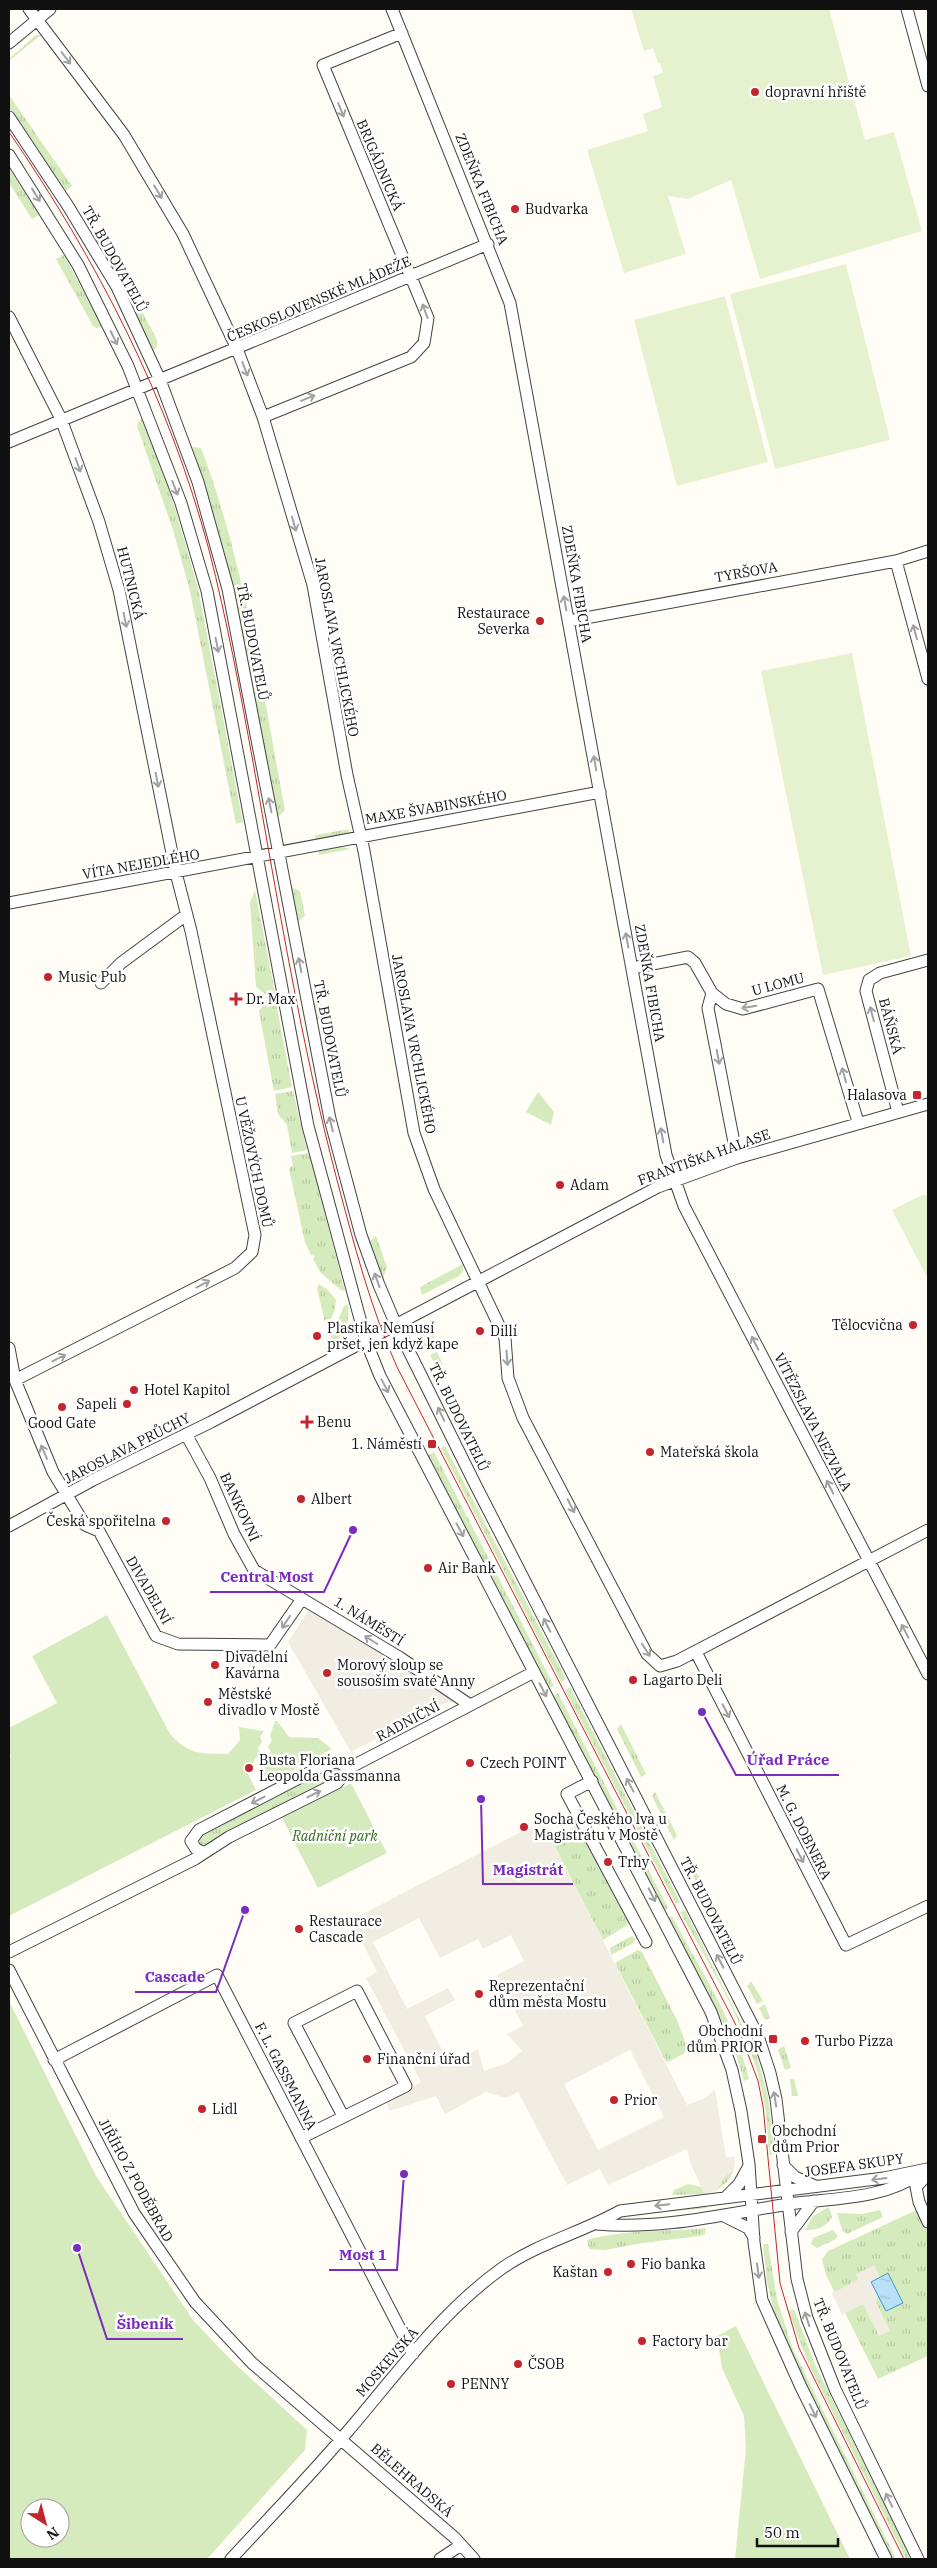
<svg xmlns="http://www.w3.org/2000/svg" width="937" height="2568" font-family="'IBM Plex Serif',serif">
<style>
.grass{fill:url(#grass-tufts)}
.park{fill:#d5ebbd;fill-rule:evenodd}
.pitch{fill:#e6f2cf}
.plaza{fill:#f1ede2;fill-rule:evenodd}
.water{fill:url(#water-ripples);stroke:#3f96cf}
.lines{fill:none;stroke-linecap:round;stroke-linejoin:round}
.minor-casing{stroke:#444;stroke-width:13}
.minor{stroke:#fff;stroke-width:11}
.tram{stroke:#c4262e;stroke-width:1}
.oneway{stroke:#a0a0a0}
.poi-dot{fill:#c4262e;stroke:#fff;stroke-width:2}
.labels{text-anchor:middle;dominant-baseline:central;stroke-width:5;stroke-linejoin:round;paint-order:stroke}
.poi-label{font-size:14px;fill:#111;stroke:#fff;text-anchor:start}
.street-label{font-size:14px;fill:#111;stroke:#fff}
.park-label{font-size:14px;font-style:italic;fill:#2f6b1f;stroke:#fff}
.leader{fill:none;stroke:#7b2cbf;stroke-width:2}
.callout-dot{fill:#7b2cbf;stroke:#fff;stroke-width:2}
.callout-label{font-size:15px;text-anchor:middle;font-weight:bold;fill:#7b2cbf;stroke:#fff;stroke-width:5;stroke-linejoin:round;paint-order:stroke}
</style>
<defs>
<pattern id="grass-tufts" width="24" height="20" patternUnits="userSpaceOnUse" patternTransform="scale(1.25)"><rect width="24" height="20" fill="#d5ebbd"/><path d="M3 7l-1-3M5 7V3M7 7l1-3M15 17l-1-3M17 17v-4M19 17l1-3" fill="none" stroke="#b6c8a1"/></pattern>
<pattern id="water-ripples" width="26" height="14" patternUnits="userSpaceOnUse" patternTransform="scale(1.25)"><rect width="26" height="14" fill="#b9e0f7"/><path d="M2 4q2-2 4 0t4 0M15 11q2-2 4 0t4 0" fill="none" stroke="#9ebfd3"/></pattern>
</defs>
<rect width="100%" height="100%" fill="#fffdf5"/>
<!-- grass -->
<path class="grass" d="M36,35h5l-32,26v-2z
M9,95l63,91 -6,5 -57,-83z
M9,168l30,47 -7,4 -23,-36z
M102,235l55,105v7l-5,4 -57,-111z
M64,255l38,72 -6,1 -3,-2 -37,-67z
M144,418l26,73 28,97 45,234 -7,2 -46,-233 -17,-61 -36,-104 2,-5z
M192,447l9,1c44,116 61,241 84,362l-7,7 -45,-230 -20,-74z
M350,829l-5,6 -29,5 -1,-5z
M342,847l9,2 -32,6 -1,-4z
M291,887l9,4 5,25 -8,6z
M255,890l20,103 -7,3 -12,-9 -6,-84z
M320,996l3,19 -7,6 -3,-19z
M275,997l17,90 -18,4 -15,-80 9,-13z
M293,1091l14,59 -15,3 -5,-28 -9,-11 -3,-20z
M309,1153l36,138 -4,-1 -20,-17 -8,-14 2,-3 -4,-1 -6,-13 -16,-73 4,-4 -2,-9z
M376,1236l11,31 -4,11 -14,-36z
M463,1264v7l-4,5 -37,19 -2,-8z
M319,1284l9,6 8,10 -2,13 -8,14 -9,-39z
M348,1304c2,21 -4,36 -23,47l19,-45z
M427,1322l9,19 -2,4 -12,6 -1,-17z
M437,1352l6,13 -6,3 -7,-13z
M445,1446l121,233 -5,3 -120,-234z
M434,1452l120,234 -5,2 -121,-233z
M570,1687l110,215 -4,2 -111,-214z
M558,1693l110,215 -4,3 -111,-215z
M621,1724l25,50 -5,3 -24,-48z
M334,1766l5,4v5l-4,4 -128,65 -5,1 -5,-3v-6z
M655,1792l22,43 -3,5 -22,-44z
M578,1825l51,99 -26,16 -52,-101z
M687,1854l17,32 -7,8 -3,-7 4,-2 -15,-28z
M705,1888l8,15h-10l-4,-7z
M685,1910l71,143 12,44 7,57 -6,1c-1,-23 -3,-47 -8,-69 -14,-62 -51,-119 -81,-174z
M672,1916c27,52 63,106 77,163l-5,2c-15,-58 -49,-110 -76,-163z
M632,1936l3,3 -1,4 -23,12 -1,-7z
M638,1950l4,2 35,68 10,27 -2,6 -17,9 -3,-2 -50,-97z
M751,1981l12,20 -6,3 -10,-18z
M765,2004l5,14 -5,2 -6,-12z
M784,2046l7,22 -6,2 -7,-20z
M790,2079h4l4,17h-6z
M734,2170l-7,12 -11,9 9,-15z
M688,2184l13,3 4,7 -33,1 2,-5z
M706,2205l1,3 -51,5 1,-3z
M829,2207l3,10c-6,11 -16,13 -27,13l8,-14z
M919,2209l9,19v128l-50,23 -52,-104 -4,-16 6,-8z
M880,2210l3,7 -36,17 -5,-4 -5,-17 25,1z
M706,2228l-1,6 -5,2 -58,7 -37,7 -16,-1 -2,-9c39,-11 79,-8 119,-12z
M833,2230l5,6 -4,4 -17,8 -6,-4 2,-6z
M763,2244h5l9,55 15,48 104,212h-6l-53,-106 -62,-137 -8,-34z
M794,2309l22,58 93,187v5h-3l-96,-192 -22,-56z"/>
<!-- park -->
<path class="park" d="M538,1092l16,20 -3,13 -25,-13z
M107,1615l63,119c21,22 29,19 58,20l12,-14 -1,-13 25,4 -4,6 2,5 -4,6 2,4 -13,20 9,18 -247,126v-157l2,-2 -2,-5v-24l48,-25 -25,-47z
M275,1721h2l12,16 29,1 14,11 -65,35 -9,-13 13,-19 -3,-5 4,-7 -2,-4z
M351,1783l36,70 -69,35 -36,-70z
M9,2001l87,175 97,144 40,42 74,68 -2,20 -98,109h-198zM30,2508h30v30h-30z
M736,2326l114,233h-115l11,-111 -2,-32 -22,-48 -5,-32z"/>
<!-- pitch -->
<path class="pitch" d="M631,9h198l36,131 29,-8 28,99 -162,48 -29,-99 -43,19 -20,-3 18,58 -62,19 -37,-123 61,-19 -5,-17 19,-7 -9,-31 10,-3 -3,-10h-2l-5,-15 -9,3z
M846,264l44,176 -115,29 -45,-175z
M725,296l43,166 -91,24 -43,-166z
M852,653l59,303 -88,19 -62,-304z
M922,1195h6v84l-36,-69z"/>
<!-- plaza -->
<path class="plaza" d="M313,1604l149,96 -17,3 -94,49 -63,-110z
M540,1822l11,17 136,266 16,-6 12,-9 11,67h9l-1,13 -9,6 -9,15 -11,3 -14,-29 -4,-16 -79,36 -8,-16 -33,16 -49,-93 -12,6 -20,-6 -41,22 -9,-18 -46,15 -4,-9 35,-20 -55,-104 11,-6 -26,-52zM419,1918l21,40 38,-19 5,10 28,-14 13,26 -27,14 26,51 -16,8 15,17 -15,12 -23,8 -6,-22 -29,15 -24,-48 30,-16 -7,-12 -41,21 -34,-67zM630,2050l34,67 -66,33 -34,-66z
M874,2265l6,12 -9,5 7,14 -2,6 14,29 -11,5 -16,-32 -21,11 -10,-22 26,-13 -2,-6z"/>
<!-- water -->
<path class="water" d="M888,2273l15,30 -17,8 -15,-29z"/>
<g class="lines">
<!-- minor casing -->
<g class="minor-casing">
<path id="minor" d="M29,9l95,126 59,99 54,115 26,68 50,168 34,190 17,76 50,282 20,56 71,149 3,40 15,40 124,236 13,12 17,-5 251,-131
M392,9l118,294 156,852 18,51 244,468
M907,9l21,77
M9,43l41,-34
M9,117l59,89 49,81 43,93 38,102 30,107 102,530 31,116 18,50 17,40 79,159 283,552 12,37 6,26 21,180 10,39 28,71 83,170
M9,155l69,110 50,101 53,137 26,88 101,535 58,215 14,35 331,636 21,58 9,41 8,53 5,78 8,58 39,87 85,172
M9,317l52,102 38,103 20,68 57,283 15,58 64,304 -3,17 -17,16 -220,112
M263,417l148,-60 13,-14 4,-25 -105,-253 79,-32
M9,442l479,-198
M896,561l32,118
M569,621l327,-60 32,-10
M9,903l591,-111
M632,968l56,-11 7,6 17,30 14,11 17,5 75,-20 40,133
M101,983l20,-20 65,-48
M712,993l-4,15 29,150
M898,1112l-32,-121 3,-11 11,-7 48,-13
M9,1348l6,32 38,92 32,53 14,6 57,105 22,8 92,1 32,-46
M186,1434l24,44 24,56 20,36 145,87 71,48
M9,1526l84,-46 118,-58 447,-235 79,-29 191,-54
M696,1652l150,293 82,-39
M592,1781l-25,13 79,148
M203,1852l-7,-3 -5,-8 8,-11 129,-67 10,-1 11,6
M9,1952l186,-93 34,-22 108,-54 12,-15 185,-96
M9,1970l125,243 61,89 57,61 203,175 19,21
M54,2060l163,-85 196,379
M301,2138l105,-52 -49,-95 -63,32 49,93
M783,2165l12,12 20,9
M928,2174l-12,13 3,15 9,20
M726,2197l13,-13 10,-18
M724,2216l24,12 6,9
M597,2224c64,6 128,-10 192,-20 43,-6 94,-4 132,-31
M791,2232l23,-31
M231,2559c39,-42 80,-84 117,-128 48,-56 93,-119 153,-162 37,-26 80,-36 119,-58l264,-33 43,-9
M440,2559l21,-14"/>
</g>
<!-- minor -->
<use href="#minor" class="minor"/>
<!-- tram -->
<path class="tram" d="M9,132c88,128 160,267 200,418 18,70 31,141 44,212 25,140 48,281 84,418 17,64 33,127 60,187l343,666 18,48 5,25 17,177 19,65 105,211"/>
</g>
<!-- one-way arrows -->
<defs><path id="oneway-shaft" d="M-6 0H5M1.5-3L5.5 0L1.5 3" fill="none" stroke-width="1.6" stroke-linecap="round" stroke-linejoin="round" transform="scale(1.25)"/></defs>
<g class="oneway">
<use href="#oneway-shaft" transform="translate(66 58) rotate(53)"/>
<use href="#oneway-shaft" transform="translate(341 110) rotate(68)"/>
<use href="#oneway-shaft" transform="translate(158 192) rotate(59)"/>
<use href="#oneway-shaft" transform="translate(36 195) rotate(58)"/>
<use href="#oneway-shaft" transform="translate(425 311) rotate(-110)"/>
<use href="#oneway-shaft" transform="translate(114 338) rotate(64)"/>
<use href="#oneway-shaft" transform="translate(245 369) rotate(69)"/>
<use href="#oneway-shaft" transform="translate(308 398) rotate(-22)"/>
<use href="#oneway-shaft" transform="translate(78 465) rotate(70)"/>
<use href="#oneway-shaft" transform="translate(175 488) rotate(69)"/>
<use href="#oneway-shaft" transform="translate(294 524) rotate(74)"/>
<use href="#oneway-shaft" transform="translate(565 603) rotate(-100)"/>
<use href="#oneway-shaft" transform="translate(125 620) rotate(79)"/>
<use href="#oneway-shaft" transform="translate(915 632) rotate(-105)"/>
<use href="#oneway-shaft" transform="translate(217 645) rotate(79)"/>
<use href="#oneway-shaft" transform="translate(595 763) rotate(-100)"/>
<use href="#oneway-shaft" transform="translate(157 780) rotate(79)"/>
<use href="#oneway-shaft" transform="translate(270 805) rotate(-101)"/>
<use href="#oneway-shaft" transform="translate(627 940) rotate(-100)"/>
<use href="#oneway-shaft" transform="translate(300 965) rotate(-101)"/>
<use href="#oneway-shaft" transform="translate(749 1007) rotate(170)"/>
<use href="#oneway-shaft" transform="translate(872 1014) rotate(-105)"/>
<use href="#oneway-shaft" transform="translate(718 1057) rotate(79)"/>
<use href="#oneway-shaft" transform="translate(844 1075) rotate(-106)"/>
<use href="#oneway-shaft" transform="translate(331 1124) rotate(-104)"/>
<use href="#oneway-shaft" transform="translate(662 1135) rotate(-100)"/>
<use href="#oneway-shaft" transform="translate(377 1280) rotate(-110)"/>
<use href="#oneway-shaft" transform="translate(203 1284) rotate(-28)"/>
<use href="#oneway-shaft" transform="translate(755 1343) rotate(-117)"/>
<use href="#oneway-shaft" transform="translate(59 1358) rotate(-27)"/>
<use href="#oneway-shaft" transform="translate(507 1358) rotate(86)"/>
<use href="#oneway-shaft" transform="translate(385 1386) rotate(62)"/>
<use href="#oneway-shaft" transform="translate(441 1414) rotate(-116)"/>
<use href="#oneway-shaft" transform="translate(44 1452) rotate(-114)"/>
<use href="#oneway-shaft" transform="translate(830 1487) rotate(-117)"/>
<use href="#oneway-shaft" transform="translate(571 1506) rotate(63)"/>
<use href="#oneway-shaft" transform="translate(460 1530) rotate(62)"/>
<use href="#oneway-shaft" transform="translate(286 1622) rotate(124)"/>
<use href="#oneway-shaft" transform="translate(547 1625) rotate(-117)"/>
<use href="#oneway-shaft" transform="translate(905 1631) rotate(-118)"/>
<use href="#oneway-shaft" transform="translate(371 1640) rotate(-148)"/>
<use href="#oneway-shaft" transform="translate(646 1650) rotate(57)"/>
<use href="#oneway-shaft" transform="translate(543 1690) rotate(63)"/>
<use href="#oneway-shaft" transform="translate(726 1711) rotate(63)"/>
<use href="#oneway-shaft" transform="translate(630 1785) rotate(-118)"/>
<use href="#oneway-shaft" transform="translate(314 1794) rotate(-26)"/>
<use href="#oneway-shaft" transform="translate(258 1800) rotate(153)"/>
<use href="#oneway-shaft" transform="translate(800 1856) rotate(63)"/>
<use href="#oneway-shaft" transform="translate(652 1895) rotate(63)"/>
<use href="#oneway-shaft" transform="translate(720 1961) rotate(-117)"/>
<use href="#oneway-shaft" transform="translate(775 2099) rotate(-99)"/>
<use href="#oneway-shaft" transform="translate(879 2179) rotate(172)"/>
<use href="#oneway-shaft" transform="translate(662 2205) rotate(174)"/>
<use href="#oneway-shaft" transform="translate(758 2271) rotate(82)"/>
<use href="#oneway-shaft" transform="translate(807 2319) rotate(-108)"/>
<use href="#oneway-shaft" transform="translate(813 2411) rotate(64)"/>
<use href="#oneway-shaft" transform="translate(889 2500) rotate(-116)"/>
</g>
<!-- markers -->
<g class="poi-dot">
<circle cx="755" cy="92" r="5"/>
<circle cx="515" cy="209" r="5"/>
<circle cx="540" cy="621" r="5"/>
<circle cx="48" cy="977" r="5"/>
<path d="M233.5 991.5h5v5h5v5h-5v5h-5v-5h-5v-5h5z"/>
<rect x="912" y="1090" width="10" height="10" rx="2.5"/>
<circle cx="560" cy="1185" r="5"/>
<circle cx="913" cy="1325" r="5"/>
<circle cx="480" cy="1331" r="5"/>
<circle cx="317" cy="1336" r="5"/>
<circle cx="134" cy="1390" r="5"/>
<circle cx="127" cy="1404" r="5"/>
<circle cx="62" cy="1407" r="5"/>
<path d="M304.5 1414.5h5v5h5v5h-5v5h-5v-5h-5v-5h5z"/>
<rect x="427" y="1439" width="10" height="10" rx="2.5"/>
<circle cx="650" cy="1452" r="5"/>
<circle cx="301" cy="1499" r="5"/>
<circle cx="166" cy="1521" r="5"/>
<circle cx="428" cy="1568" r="5"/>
<circle cx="215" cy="1665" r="5"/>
<circle cx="327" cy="1673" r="5"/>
<circle cx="633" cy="1680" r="5"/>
<circle cx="208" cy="1702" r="5"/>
<circle cx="470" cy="1763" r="5"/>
<circle cx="249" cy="1768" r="5"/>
<circle cx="524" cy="1827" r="5"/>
<circle cx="608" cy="1862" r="5"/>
<circle cx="299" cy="1929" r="5"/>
<circle cx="479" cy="1994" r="5"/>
<rect x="768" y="2034" width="10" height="10" rx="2.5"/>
<circle cx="805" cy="2041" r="5"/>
<circle cx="367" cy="2059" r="5"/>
<circle cx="614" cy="2100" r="5"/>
<circle cx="202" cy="2109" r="5"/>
<rect x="757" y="2134" width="10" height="10" rx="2.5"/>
<circle cx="631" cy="2264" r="5"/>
<circle cx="608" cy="2272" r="5"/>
<circle cx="642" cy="2341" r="5"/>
<circle cx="518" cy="2364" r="5"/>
<circle cx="451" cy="2384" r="5"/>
</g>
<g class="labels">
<!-- poi labels -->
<g class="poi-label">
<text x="765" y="92">dopravní hřiště</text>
<text x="525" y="209">Budvarka</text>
<text x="530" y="613" text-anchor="end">Restaurace<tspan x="530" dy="16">Severka</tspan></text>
<text x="58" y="977">Music Pub</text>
<text x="246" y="999">Dr. Max</text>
<text x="907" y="1095" text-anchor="end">Halasova</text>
<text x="570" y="1185">Adam</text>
<text x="903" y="1325" text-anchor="end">Tělocvična</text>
<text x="327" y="1328">Plastika Nemusí<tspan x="327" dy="16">pršet, jen když kape</tspan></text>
<text x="490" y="1331">Dillí</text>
<text x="144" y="1390">Hotel Kapitol</text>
<text x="117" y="1404" text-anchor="end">Sapeli</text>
<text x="317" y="1422">Benu</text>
<text x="62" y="1423" text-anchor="middle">Good Gate</text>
<text x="422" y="1444" text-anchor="end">1. Náměstí</text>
<text x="660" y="1452">Mateřská škola</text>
<text x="311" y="1499">Albert</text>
<text x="156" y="1521" text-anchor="end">Česká spořitelna</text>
<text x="438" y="1568">Air Bank</text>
<text x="225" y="1657">Divadelní<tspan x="225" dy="16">Kavárna</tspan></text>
<text x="337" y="1665">Morový sloup se<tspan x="337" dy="16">sousoším svaté Anny</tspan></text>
<text x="643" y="1680">Lagarto Deli</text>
<text x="218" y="1694">Městské<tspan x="218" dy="16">divadlo v Mostě</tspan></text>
<text x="259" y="1760">Busta Floriana<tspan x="259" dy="16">Leopolda Gassmanna</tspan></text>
<text x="480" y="1763">Czech POINT</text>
<text x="534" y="1819">Socha Českého lva u<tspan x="534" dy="16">Magistrátu v Mostě</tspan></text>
<text x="618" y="1862">Trhy</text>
<text x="309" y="1921">Restaurace<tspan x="309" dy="16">Cascade</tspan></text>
<text x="489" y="1986">Reprezentační<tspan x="489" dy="16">dům města Mostu</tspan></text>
<text x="763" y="2031" text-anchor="end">Obchodní<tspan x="763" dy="16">dům PRIOR</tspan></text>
<text x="815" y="2041">Turbo Pizza</text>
<text x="377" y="2059">Finanční úřad</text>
<text x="624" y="2100">Prior</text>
<text x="212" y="2109">Lidl</text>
<text x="772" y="2131">Obchodní<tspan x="772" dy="16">dům Prior</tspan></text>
<text x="641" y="2264">Fio banka</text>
<text x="598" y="2272" text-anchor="end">Kaštan</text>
<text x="652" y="2341">Factory bar</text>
<text x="528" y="2364">ČSOB</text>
<text x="461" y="2384">PENNY</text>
</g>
<!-- street labels -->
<g class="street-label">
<text transform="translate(380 165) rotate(67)">BRIGÁDNICKÁ</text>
<text transform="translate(482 189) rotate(68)">ZDEŇKA FIBICHA</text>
<text transform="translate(115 259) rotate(61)">TŘ. BUDOVATELŮ</text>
<text transform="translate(319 299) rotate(-23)">ČESKOSLOVENSKÉ MLÁDEŽE</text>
<text transform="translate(746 572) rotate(-10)">TYRŠOVA</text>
<text transform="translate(131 583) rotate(76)">HUTNICKÁ</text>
<text transform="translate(577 584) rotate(80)">ZDEŇKA FIBICHA</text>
<text transform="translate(253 642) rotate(79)">TŘ. BUDOVATELŮ</text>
<text transform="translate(337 647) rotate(79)">JAROSLAVA VRCHLICKÉHO</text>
<text transform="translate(436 807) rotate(-10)">MAXE ŠVABINSKÉHO</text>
<text transform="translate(141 864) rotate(-10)">VÍTA NEJEDLÉHO</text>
<text transform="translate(650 983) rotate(80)">ZDEŇKA FIBICHA</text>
<text transform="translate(778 984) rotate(-15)">U LOMU</text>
<text transform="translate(891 1026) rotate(75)">BÁŇSKÁ</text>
<text transform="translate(330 1039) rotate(79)">TŘ. BUDOVATELŮ</text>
<text transform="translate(414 1044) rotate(79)">JAROSLAVA VRCHLICKÉHO</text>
<text transform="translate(704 1157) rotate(-20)">FRANTIŠKA HALASE</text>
<text transform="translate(254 1162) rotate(78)">U VĚŽOVÝCH DOMŮ</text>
<text transform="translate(459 1417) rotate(64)">TŘ. BUDOVATELŮ</text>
<text transform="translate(813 1422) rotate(63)">VÍTĚZSLAVA NEZVALA</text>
<text transform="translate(127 1448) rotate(-27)">JAROSLAVA PRŮCHY</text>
<text transform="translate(240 1507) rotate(65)">BANKOVNÍ</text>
<text transform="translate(149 1590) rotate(60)">DIVADELNÍ</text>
<text transform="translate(369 1621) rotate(32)">1. NÁMĚSTÍ</text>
<text transform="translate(408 1721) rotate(-28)">RADNIČNÍ</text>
<text transform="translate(804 1832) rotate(63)">M. G. DOBNERA</text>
<text transform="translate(711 1911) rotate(63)">TŘ. BUDOVATELŮ</text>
<text transform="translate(286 2076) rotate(63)">F. L. GASSMANNA</text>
<text transform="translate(854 2165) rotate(-8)">JOSEFA SKUPY</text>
<text transform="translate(136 2180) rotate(61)">JIŘÍHO Z PODĚBRAD</text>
<text transform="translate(840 2354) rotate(68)">TŘ. BUDOVATELŮ</text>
<text transform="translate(387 2362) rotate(-49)">MOSKEVSKÁ</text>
<text transform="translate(412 2480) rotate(41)">BĚLEHRADSKÁ</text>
</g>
<!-- park labels -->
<g class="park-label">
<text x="335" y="1836">Radniční park</text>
</g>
</g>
<!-- callouts -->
<path class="leader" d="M353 1530L324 1592H210M702 1712L736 1775H839M481 1799L483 1884H573M245 1910L216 1992H135M404 2174L397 2270H329M77 2248L107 2339H183"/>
<g class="callout-dot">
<circle cx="353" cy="1530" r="5"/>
<circle cx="702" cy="1712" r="5"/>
<circle cx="481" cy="1799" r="5"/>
<circle cx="245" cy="1910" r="5"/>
<circle cx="404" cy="2174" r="5"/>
<circle cx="77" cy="2248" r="5"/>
</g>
<g class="callout-label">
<text x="267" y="1582">Central Most</text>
<text x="788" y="1765">Úřad Práce</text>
<text x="528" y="1875">Magistrát</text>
<text x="175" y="1982">Cascade</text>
<text x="363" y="2260">Most 1</text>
<text x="145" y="2329">Šibeník</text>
</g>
<!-- border -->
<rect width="937" height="2568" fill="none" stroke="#111111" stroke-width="20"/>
<!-- north arrow -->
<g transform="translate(45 2523) rotate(144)"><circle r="24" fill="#ffffff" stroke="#a0a0a0"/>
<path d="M0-4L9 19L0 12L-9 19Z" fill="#c4262e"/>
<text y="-8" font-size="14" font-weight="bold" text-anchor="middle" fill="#111111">N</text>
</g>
<!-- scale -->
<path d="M757 2538v8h81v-8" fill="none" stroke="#111111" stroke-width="2.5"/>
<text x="764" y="2538" font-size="15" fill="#111111" stroke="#ffffff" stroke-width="4" paint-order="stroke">50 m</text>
</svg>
